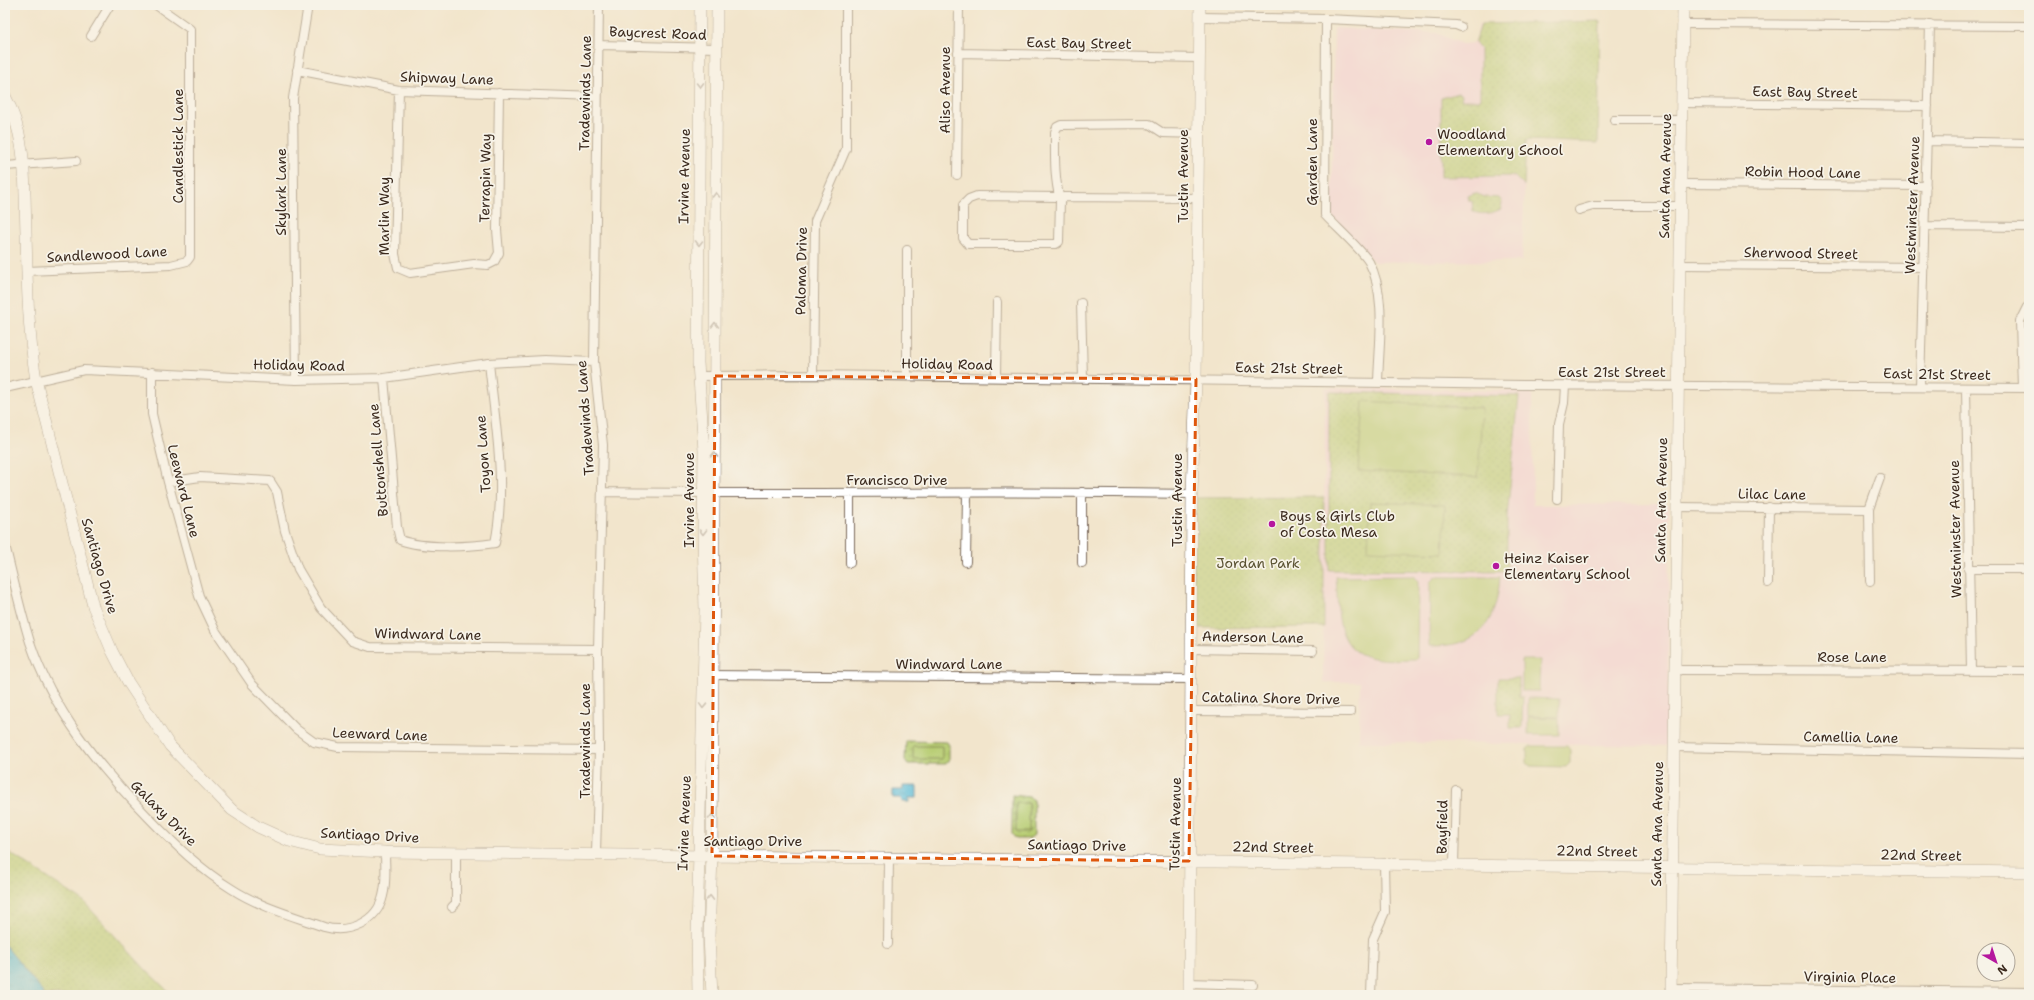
<svg xmlns="http://www.w3.org/2000/svg" width="2034" height="1000" font-family="'Shantell Sans',sans-serif">
<style>
.built{fill:#f5cfdb}
.grass{fill:url(#grass-dots);stroke:#787b47}
.garden{fill:#b6cc70;stroke:#787b47}
.water{fill:url(#water-ripples);stroke:#4a737b}
.lines{fill:none;stroke-linecap:round;stroke-linejoin:round}
.street-casing{stroke:#7b6b5b;stroke-width:10}
.secondary-casing{stroke:#7b6b5b;stroke-width:12}
.street{stroke:#fff;stroke-width:8}
.secondary{stroke:#fff;stroke-width:11}
.oneway{stroke:#a79f9a}
.marked{fill:none;stroke:#df570d;stroke-width:3;stroke-dasharray:8 5;stroke-linejoin:round}
.poi-dot{fill:#b5179e;stroke:#f7f3e8;stroke-width:1.5}
.labels{text-anchor:middle;dominant-baseline:central;stroke-width:3.5;stroke-linejoin:round;paint-order:stroke}
.street-label{font-size:14px;fill:#3b2a1e;stroke:#f7f3e8}
.poi-label{font-size:14px;fill:#3b2a1e;stroke:#f7f3e8;text-anchor:start}
.park-label{font-size:14px;fill:#5a5232;stroke:#f7f3e8}
</style>
<defs>
<pattern id="grass-dots" width="8" height="8" patternUnits="userSpaceOnUse"><rect width="8" height="8" fill="#b6cc70"/><path d="M2 2h.1M6 6h.1" fill="none" stroke="#9daf61" stroke-width="1.8" stroke-linecap="round"/></pattern>
<pattern id="water-ripples" width="26" height="14" patternUnits="userSpaceOnUse"><rect width="26" height="14" fill="#5abcd8"/><path d="M2 4q2-2 4 0t4 0M15 11q2-2 4 0t4 0" fill="none" stroke="#4c99af"/></pattern>
</defs>
<rect width="100%" height="100%" fill="#f7f3e8"/>
<filter id="ink" filterUnits="userSpaceOnUse"><feTurbulence type="fractalNoise" baseFrequency=".025" numOctaves="2"/><feDisplacementMap in="SourceGraphic" scale="8" xChannelSelector="R" yChannelSelector="G"/><feConvolveMatrix kernelMatrix="1 2 1 2 8 2 1 2 1" color-interpolation-filters="sRGB"/></filter>
<filter id="wash" filterUnits="userSpaceOnUse"><feTurbulence type="fractalNoise" baseFrequency=".012" numOctaves="4" result="noise"/><feDisplacementMap in="SourceGraphic" scale="16" xChannelSelector="R" yChannelSelector="G"/><feGaussianBlur stdDeviation="0.9" result="paint"/><feColorMatrix in="noise" values="0 0 0 0 0 0 0 0 0 0 0 0 0 0 0 0 0 1.4 0 .05"/><feComposite in="paint" operator="in"/></filter>
<g filter="url(#wash)">
<rect width="100%" height="100%" fill="#f2e5cc"/>
<!-- built -->
<path class="built" d="M1600,21l-2,41v81l-72,-3 -4,121 -148,1 -39,-41 -4,-7 3,-186 103,5 25,11 13,-1 4,-19z
M1325,388l207,3 1,114 136,-1 -1,242 -309,-4 1,-60h-37z"/>
<!-- grass -->
<path class="grass" d="M1600,21l-2,122 -72,-3 -2,46 -10,-10 -73,1v-79l17,-5 4,2 -1,5h19v-51l-5,-6 6,-19z
M1475,193l10,4 14,1 3,4 -1,7c-7,4 -22,7 -28,2l-1,-10h-3l-1,-5z
M1329,392l190,4 -12,121v54l-178,-1z
M1324,497v130l-131,1v-130z
M1498,678h21v19h4l-1,31h-12v-14h-12z
M906,741l41,1 2,3v16l-3,3h-38l-3,-4z
M1012,795l17,2 5,3v35l-5,4h-13l-4,-5z
M5,850l78,51 63,69 26,25h-128l-39,-50z"/>
<!-- garden -->
<path class="garden" d="M1363,401l119,7 -4,69 -120,-6z
M1370,502l75,3 -2,48 -75,-3z
M1413,576l5,6 -1,77c-14,0 -29,2 -43,-1 -41,-7 -35,-49 -38,-81z
M1435,577h65c-4,48 -21,70 -71,69l1,-64z
M1522,660h18l-1,31h-17z
M1528,698l31,1v18l-31,-1z
M1528,717l31,1v17h-31z
M913,746h29v13h-29z
M1531,746h36l3,4v13l-4,4 -36,-1 -3,-3v-14z
M1016,803h13v29h-13z"/>
<!-- water -->
<path class="water" d="M903,786h14v12h-8v4h-7l-1,-4h-8v-8h10z
M5,945l37,46 2,4h-39z"/>
</g>
<g filter="url(#ink)">
<g class="lines">
<!-- street casing -->
<g class="street-casing">
<path id="street" d="M1201,17l125,2 130,6 5,2
M1326,19l-1,196c10,11 37,35 44,47 18,33 10,83 9,120
M1683,24l346,2
M91,36l19,-31
M600,45l116,3
M958,53l240,5
M297,70l102,20 198,7
M399,90l-4,164 3,14 12,5 64,-9 14,1 6,-3 5,-9 -2,-23 2,-137
M1682,103l246,3
M1614,120h67
M1927,141l102,2
M5,166l71,-5
M957,175l2,-170
M1680,184l246,2
M1059,197l-82,-1 -8,3 -6,6v33l5,6h88l3,-2 1,-42c-6,-23 -5,-45 -5,-68l2,-5 4,-2 88,-1 14,9 35,1
M1064,197l135,1
M1579,210l14,-4h86
M1925,226l104,1
M907,250v126
M1679,265l245,2
M27,271l144,-6 16,-4 3,-4v-228l-34,-24
M1081,303l2,75
M152,372v42l16,68 31,114 16,34 37,54 44,45 18,13 24,5 261,3
M813,375l2,-154 31,-72v-144
M698,376l115,-1 710,10 506,3
M996,377l1,-75
M384,378l13,149 3,13c24,9 69,7 95,3 12,-58 0,-121 -6,-180
M296,380l-3,-282 15,-93
M1920,386l10,-362
M5,388l79,-18 212,10 88,-2 105,-15 56,-3 49,2
M1966,388l5,282
M2022,388l-2,-67 7,-14h2
M168,482l32,-5 70,4 7,11 8,39 13,38 23,39 31,33 18,6 228,2
M603,492c196,3 393,-2 589,2
M850,493v70
M1557,499l2,-75 5,-21 1,-18
M1676,507l193,2
M5,545c8,32 15,65 25,97 23,69 69,125 119,176 26,27 52,52 83,71 28,18 61,27 92,38 24,7 53,-5 59,-31 4,-14 2,-30 2,-44
M966,562l1,-68
M1082,563v-71
M1968,569h53
M1870,581l-1,-72 11,-31
M1768,583l1,-76
M1192,649l121,2
M1674,670l355,1
M709,675l483,4
M1192,711l159,1
M1673,747l356,7
M596,853l3,-103 -1,-101 5,-204 -9,-83 5,-357
M1454,864l2,-74
M452,907l4,-4v-50
M888,944l1,-87
M1189,983l64,2
M1671,988l358,4
M1371,995l2,-56 12,-27 -1,-49"/>
</g>
<!-- secondary casing -->
<g class="secondary-casing">
<path id="secondary" d="M5,96c23,42 19,89 21,136 1,49 2,99 10,148l57,226 19,45 16,31 42,64 62,64 26,17 31,14 31,8 65,3 1644,20
M698,995l-1,-61 8,-324 -2,-75 1,-84 -6,-88 2,-358
M712,995l-3,-58 3,-81 5,-851
M1189,995l3,-501 4,-115 4,-374
M1671,995l12,-990"/>
</g>
<!-- street -->
<use href="#street" class="street"/>
<!-- secondary -->
<use href="#secondary" class="secondary"/>
</g>
<!-- one-way arrows -->
<defs><path id="oneway-chevron" d="M-2-3.5L2.5 0L-2 3.5" fill="none" stroke-width="1.6" stroke-linecap="round" stroke-linejoin="round"/></defs>
<g class="oneway">
<use href="#oneway-chevron" transform="translate(700 85) rotate(89)"/>
<use href="#oneway-chevron" transform="translate(716 195) rotate(-90)"/>
<use href="#oneway-chevron" transform="translate(699 243) rotate(91)"/>
<use href="#oneway-chevron" transform="translate(715 325) rotate(-90)"/>
<use href="#oneway-chevron" transform="translate(714 455) rotate(-90)"/>
<use href="#oneway-chevron" transform="translate(703 532) rotate(90)"/>
<use href="#oneway-chevron" transform="translate(703 706) rotate(92)"/>
<use href="#oneway-chevron" transform="translate(712 817) rotate(-90)"/>
<use href="#oneway-chevron" transform="translate(710 898) rotate(-89)"/>
</g>
</g>
<!-- marked area -->
<path d="M0 0H2034V1000H0ZM715,376l481,3 -7,482 -477,-5z" fill="#f2e5cc" fill-opacity=".55" fill-rule="evenodd"/>
<path class="marked" d="M715,376l481,3 -7,482 -477,-5z"/>
<!-- markers -->
<g class="poi-dot">
<circle cx="1429" cy="142" r="4"/>
<circle cx="1272" cy="524" r="4"/>
<circle cx="1496" cy="566" r="4"/>
</g>
<g class="labels">
<!-- street labels -->
<g class="street-label">
<text transform="translate(658 33) rotate(2)">Baycrest Road</text>
<text transform="translate(1079 43) rotate(1)">East Bay Street</text>
<text transform="translate(447 78) rotate(2)">Shipway Lane</text>
<text transform="translate(945 90) rotate(-90)">Aliso Avenue</text>
<text transform="translate(1805 92) rotate(1)">East Bay Street</text>
<text transform="translate(585 93) rotate(-89)">Tradewinds Lane</text>
<text transform="translate(178 146) rotate(-90)">Candlestick Lane</text>
<text transform="translate(1312 162) rotate(-90)">Garden Lane</text>
<text transform="translate(1803 172) rotate(1)">Robin Hood Lane</text>
<text transform="translate(684 176) rotate(-89)">Irvine Avenue</text>
<text transform="translate(1183 176) rotate(-90)">Tustin Avenue</text>
<text transform="translate(1665 176) rotate(-89)">Santa Ana Avenue</text>
<text transform="translate(485 178) rotate(-89)">Terrapin Way</text>
<text transform="translate(281 192) rotate(-90)">Skylark Lane</text>
<text transform="translate(1912 205) rotate(-88)">Westminster Avenue</text>
<text transform="translate(384 216) rotate(-90)">Marlin Way</text>
<text transform="translate(1801 253) rotate(1)">Sherwood Street</text>
<text transform="translate(107 254) rotate(-3)">Sandlewood Lane</text>
<text transform="translate(801 271) rotate(-89)">Paloma Drive</text>
<text transform="translate(947 364) rotate(1)">Holiday Road</text>
<text transform="translate(299 365) rotate(1)">Holiday Road</text>
<text transform="translate(1289 368) rotate(1)">East 21st Street</text>
<text x="1612" y="372">East 21st Street</text>
<text transform="translate(1937 374) rotate(1)">East 21st Street</text>
<text transform="translate(585 418) rotate(-94)">Tradewinds Lane</text>
<text transform="translate(483 454) rotate(-94)">Toyon Lane</text>
<text transform="translate(378 460) rotate(-95)">Buttonshell Lane</text>
<text x="897" y="480">Francisco Drive</text>
<text transform="translate(184 491) rotate(76)">Leeward Lane</text>
<text transform="translate(1772 494) rotate(1)">Lilac Lane</text>
<text transform="translate(689 500) rotate(-90)">Irvine Avenue</text>
<text transform="translate(1177 500) rotate(-90)">Tustin Avenue</text>
<text transform="translate(1661 500) rotate(-89)">Santa Ana Avenue</text>
<text transform="translate(1955 529) rotate(-91)">Westminster Avenue</text>
<text transform="translate(100 566) rotate(74)">Santiago Drive</text>
<text transform="translate(428 634) rotate(1)">Windward Lane</text>
<text transform="translate(1253 637) rotate(1)">Anderson Lane</text>
<text x="1852" y="657">Rose Lane</text>
<text x="949" y="664">Windward Lane</text>
<text transform="translate(1271 698) rotate(1)">Catalina Shore Drive</text>
<text transform="translate(380 734) rotate(2)">Leeward Lane</text>
<text transform="translate(1851 737) rotate(1)">Camellia Lane</text>
<text transform="translate(585 741) rotate(-90)">Tradewinds Lane</text>
<text transform="translate(164 813) rotate(45)">Galaxy Drive</text>
<text transform="translate(684 823) rotate(-88)">Irvine Avenue</text>
<text transform="translate(1175 824) rotate(-89)">Tustin Avenue</text>
<text transform="translate(1657 824) rotate(-89)">Santa Ana Avenue</text>
<text transform="translate(1442 827) rotate(-89)">Bayfield</text>
<text transform="translate(370 835) rotate(3)">Santiago Drive</text>
<text x="753" y="841">Santiago Drive</text>
<text transform="translate(1077 845) rotate(1)">Santiago Drive</text>
<text transform="translate(1273 847) rotate(1)">22nd Street</text>
<text transform="translate(1597 851) rotate(1)">22nd Street</text>
<text transform="translate(1921 855) rotate(1)">22nd Street</text>
<text transform="translate(1850 977) rotate(1)">Virginia Place</text>
</g>
<!-- poi labels -->
<g class="poi-label">
<text x="1437" y="134">Woodland<tspan x="1437" dy="16">Elementary School</tspan></text>
<text x="1280" y="516">Boys &amp; Girls Club<tspan x="1280" dy="16">of Costa Mesa</tspan></text>
<text x="1504" y="558">Heinz Kaiser<tspan x="1504" dy="16">Elementary School</tspan></text>
</g>
<!-- park labels -->
<g class="park-label">
<text x="1258" y="563">Jordan Park</text>
</g>
</g>
<!-- margin -->
<rect width="2034" height="1000" fill="none" stroke="#f7f3e8" stroke-width="20"/>
<!-- north arrow -->
<g transform="translate(1996 962) rotate(141)"><circle r="19" fill="#f7f3e8" stroke="#aca397"/>
<path d="M0-3L7 15L0 10L-7 15Z" fill="#b5179e"/>
<text y="-6" font-size="11" font-weight="bold" text-anchor="middle" fill="#3b2a1e">N</text>
</g>
</svg>
